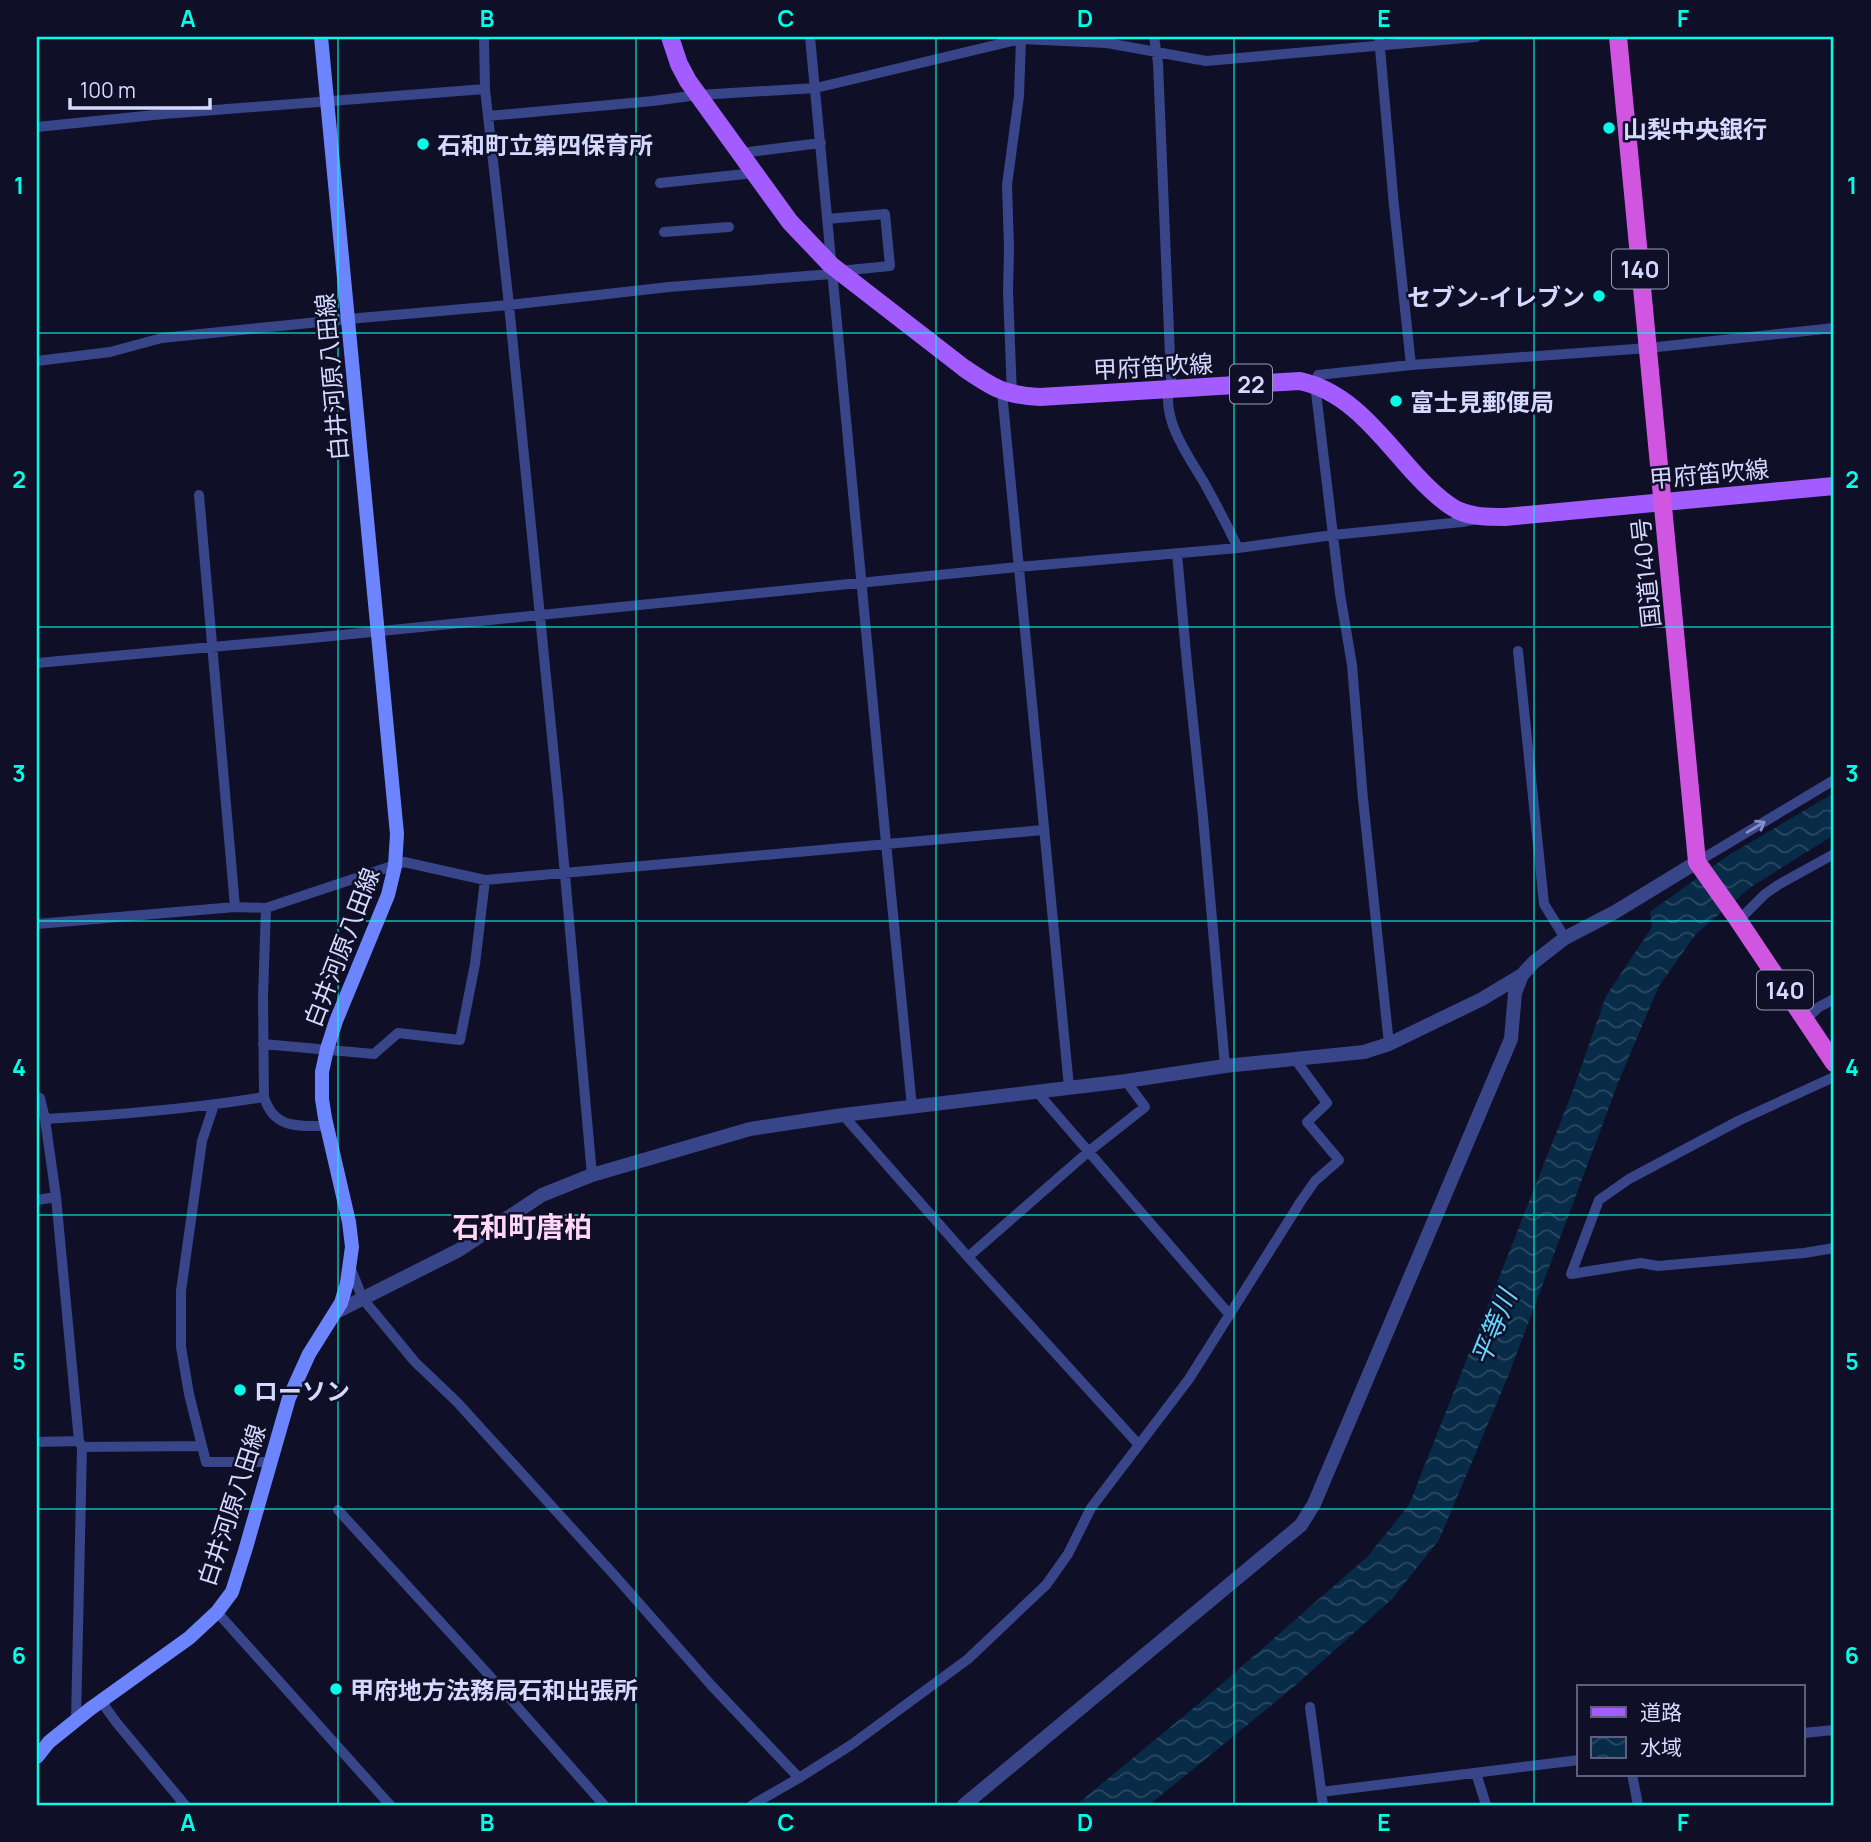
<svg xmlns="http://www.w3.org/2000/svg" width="1871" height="1842" font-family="Manrope,'Noto Sans JP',sans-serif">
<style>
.water{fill:url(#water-waves)}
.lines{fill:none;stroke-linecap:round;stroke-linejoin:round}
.minor{stroke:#384588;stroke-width:10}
.tertiary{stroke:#384588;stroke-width:14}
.secondary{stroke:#6c85ff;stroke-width:14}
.primary{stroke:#a25cff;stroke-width:18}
.trunk{stroke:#d056e2;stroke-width:18}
.oneway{stroke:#868ec4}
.grid{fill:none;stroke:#01ffe7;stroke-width:2;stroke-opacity:0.55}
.poi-dot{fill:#01ffe7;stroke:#0f0f27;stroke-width:2.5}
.labels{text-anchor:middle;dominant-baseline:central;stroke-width:5;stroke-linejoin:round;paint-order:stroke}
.shield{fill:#0f0f27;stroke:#9a9cbe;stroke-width:2}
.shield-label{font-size:23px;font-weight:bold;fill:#d5d8ff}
.poi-label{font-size:24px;font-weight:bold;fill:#d5d8ff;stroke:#0f0f27;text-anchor:start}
.street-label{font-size:24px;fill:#d5d8ff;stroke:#0f0f27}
.water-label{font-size:26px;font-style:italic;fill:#63d5ff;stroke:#0f0f27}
.quarter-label{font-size:28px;font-weight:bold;fill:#ffd7f8;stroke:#0f0f27}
.neatline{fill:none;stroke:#01ffe7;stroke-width:2.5}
.grid-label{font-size:23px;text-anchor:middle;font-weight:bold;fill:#01ffe7}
</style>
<defs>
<pattern id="water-waves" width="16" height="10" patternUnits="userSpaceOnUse" patternTransform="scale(1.75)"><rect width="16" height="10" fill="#082b47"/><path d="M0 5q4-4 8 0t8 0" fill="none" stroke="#2b4963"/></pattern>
</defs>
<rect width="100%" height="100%" fill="#0f0f27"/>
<!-- water -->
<path class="water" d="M1834,793v42l-83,52 -55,47 -37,52 -39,92 -111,296 -70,166 -47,59 -102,91 -141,115h-73l126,-104 165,-144 42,-52 163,-412 34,-97 46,-69 -2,-15 79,-57z"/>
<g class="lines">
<!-- minor -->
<path class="minor" d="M484,37l1,52 24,216 49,492 34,378
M810,37l76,806 26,264
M1154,37l4,26 13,318c-13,36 18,75 35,105 11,20 22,41 32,62
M1379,37l15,169 17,159
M488,116l165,-15 45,-6 118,-7 205,-49 86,4 99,18 270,-24
M37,127l127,-13 321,-25
M741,153l80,-10
M660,183l95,-10
M827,219l58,-5 5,52 -51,5
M664,232l65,-5
M37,361l73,-9 52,-14 186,-19 161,-14 160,-18 163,-13
M1002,392l67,695
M1012,395l-4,-103 1,-44 -2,-63 12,-89 2,-57
M199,495l36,412
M1177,554l10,110 16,153 22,249
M1518,651l26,253 21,34
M37,663l275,-25 706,-71 220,-19 95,-13 129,-13 14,-3
M1697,862l137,-82
M266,908l-3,89 1,100c10,32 33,29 63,29
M1739,920l26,-26 13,-9 56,-31
M37,924l198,-17 31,1 138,-46 81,18 558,-50
M1805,1020l14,-13 15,-8
M263,1044l111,10 24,-21 62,7 15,-76 10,-84
M1389,1044l-26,-245 -11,-134 -12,-71 -25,-210 3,-9 93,-10 237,-17 186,-20
M1834,1077l-94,43 -111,59 -30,21 -28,74 70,-11 17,3 146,-13 30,-5
M1037,1092l192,222
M37,1097l3,1 5,21 11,78 23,244 3,6 -6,273
M214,1105l-12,36 -21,150v56l8,47 17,68h64
M843,1115l125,142 171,188
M45,1119c73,-4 146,-10 219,-22
M37,1200l19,-3
M968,1257l120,-105 57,-45 -19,-26
M350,1267l13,32 52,63 42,40 159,175 95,108 88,93
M37,1442l42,-1
M82,1447l120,-1
M338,1510l160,175 106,120
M217,1612l173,193
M101,1701l15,21 69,83
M1310,1707l13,98
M1803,1733l31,-3
M1476,1773l10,32
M1632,1774l6,31
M1321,1792l258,-32
M752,1805l47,-27 52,-33 117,-86 78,-74 22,-31 23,-46 98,-129 112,-178 14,-20 24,-21 -32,-38 20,-19 -32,-44"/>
<!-- tertiary -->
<path class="tertiary" d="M336,1312l123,-62 83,-55 50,-20 158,-46 93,-14 283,-34 99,-15 139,-14 25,-8 93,-45 40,-24 12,-13 31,-24 50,-26 82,-50
M964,1805l337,-280 13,-21 197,-465 4,-46 7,-18"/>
<!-- secondary -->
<path class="secondary" d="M37,1757l12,-15 41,-33 99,-71 28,-26 15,-20 13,-41 44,-153 20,-44 32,-51 6,-20 5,-36 -3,-25 -24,-104 -3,-19v-27l5,-23 9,-28 52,-126 7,-29 2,-32 -76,-797"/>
<!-- primary -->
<path class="primary" d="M670,37l9,27 9,17 102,141 41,43 133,103c29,20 40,27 76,29l260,-16c51,11 82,57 116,94 12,13 25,26 41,35 15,7 31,7 48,7l329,-31"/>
<!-- trunk -->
<path class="trunk" d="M1618,37l79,825 39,55 98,146"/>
</g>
<!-- one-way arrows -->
<defs><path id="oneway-shaft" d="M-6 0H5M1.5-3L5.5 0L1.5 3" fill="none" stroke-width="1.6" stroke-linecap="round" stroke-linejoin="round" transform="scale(1.75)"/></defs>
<use class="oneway" href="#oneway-shaft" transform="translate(1756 827) rotate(-31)"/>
<!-- grid -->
<path class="grid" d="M338,37v1768M636,37v1768M936,37v1768M1234,37v1768M1534,37v1768M37,333h1797M37,627h1797M37,921h1797M37,1215h1797M37,1509h1797"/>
<!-- markers -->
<g class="poi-dot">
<circle cx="1609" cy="128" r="7"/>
<circle cx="423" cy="144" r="7"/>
<circle cx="1599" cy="296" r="7"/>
<circle cx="1396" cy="401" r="7"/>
<circle cx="240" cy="1390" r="7"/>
<circle cx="336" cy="1689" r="7"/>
</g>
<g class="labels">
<!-- shield labels -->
<g class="shield">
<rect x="1612" y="249.5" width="56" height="39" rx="5"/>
<rect x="1230" y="364.5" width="42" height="39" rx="5"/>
<rect x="1757" y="970.5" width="56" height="39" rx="5"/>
</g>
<g class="shield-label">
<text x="1640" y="269">140</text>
<text x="1251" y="384">22</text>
<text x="1785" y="990">140</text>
</g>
<!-- poi labels -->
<g class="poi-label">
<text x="1623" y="128">山梨中央銀行</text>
<text x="437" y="144">石和町立第四保育所</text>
<text x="1585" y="296" text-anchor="end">セブン-イレブン</text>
<text x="1410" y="401">富士見郵便局</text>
<text x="254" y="1390">ローソン</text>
<text x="350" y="1689">甲府地方法務局石和出張所</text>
</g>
<!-- street labels -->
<g class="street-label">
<text transform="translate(1153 366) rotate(-3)">甲府笛吹線</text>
<text transform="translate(331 377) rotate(-95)">白井河原八田線</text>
<text transform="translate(1709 473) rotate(-5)">甲府笛吹線</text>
<text transform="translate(1645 573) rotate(-96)">国道140号</text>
<text transform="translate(341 947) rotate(-69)">白井河原八田線</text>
<text transform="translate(231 1505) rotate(-72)">白井河原八田線</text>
</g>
<!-- water labels -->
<g class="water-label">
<text transform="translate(1493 1327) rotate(-68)">平等川</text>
</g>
<!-- quarter labels -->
<g class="quarter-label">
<text x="522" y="1226">石和町唐柏</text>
</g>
</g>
<!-- border -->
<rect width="1871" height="1842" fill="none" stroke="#0f0f27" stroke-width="77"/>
<!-- legend -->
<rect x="1577" y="1685" width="228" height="91" fill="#0f0f27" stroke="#5e5f7d" stroke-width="2"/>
<rect x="1591" y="1707" width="35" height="10" fill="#a25cff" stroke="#5e5f7d" stroke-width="2"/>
<text x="1640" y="1720" font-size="21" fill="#d5d8ff">道路</text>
<rect x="1591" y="1737" width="35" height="21" fill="url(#water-waves)" stroke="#5e5f7d" stroke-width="2"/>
<text x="1640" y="1755" font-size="21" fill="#d5d8ff">水域</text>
<!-- scale -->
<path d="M70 98v10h140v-10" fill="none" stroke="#d5d8ff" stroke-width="3.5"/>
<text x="80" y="98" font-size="21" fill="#d5d8ff" stroke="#0f0f27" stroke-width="5" paint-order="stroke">100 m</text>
<rect x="38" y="38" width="1794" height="1766" class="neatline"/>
<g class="grid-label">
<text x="188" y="27">A</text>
<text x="487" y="27">B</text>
<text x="786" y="27">C</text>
<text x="1085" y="27">D</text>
<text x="1384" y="27">E</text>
<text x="1683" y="27">F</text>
<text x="19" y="194">1</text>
<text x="1852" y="194">1</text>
<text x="19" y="488">2</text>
<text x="1852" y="488">2</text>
<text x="19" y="782">3</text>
<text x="1852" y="782">3</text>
<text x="19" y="1076">4</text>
<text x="1852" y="1076">4</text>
<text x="19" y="1370">5</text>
<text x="1852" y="1370">5</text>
<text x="19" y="1664">6</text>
<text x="1852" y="1664">6</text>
<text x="188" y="1831">A</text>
<text x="487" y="1831">B</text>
<text x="786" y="1831">C</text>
<text x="1085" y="1831">D</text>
<text x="1384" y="1831">E</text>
<text x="1683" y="1831">F</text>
</g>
</svg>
